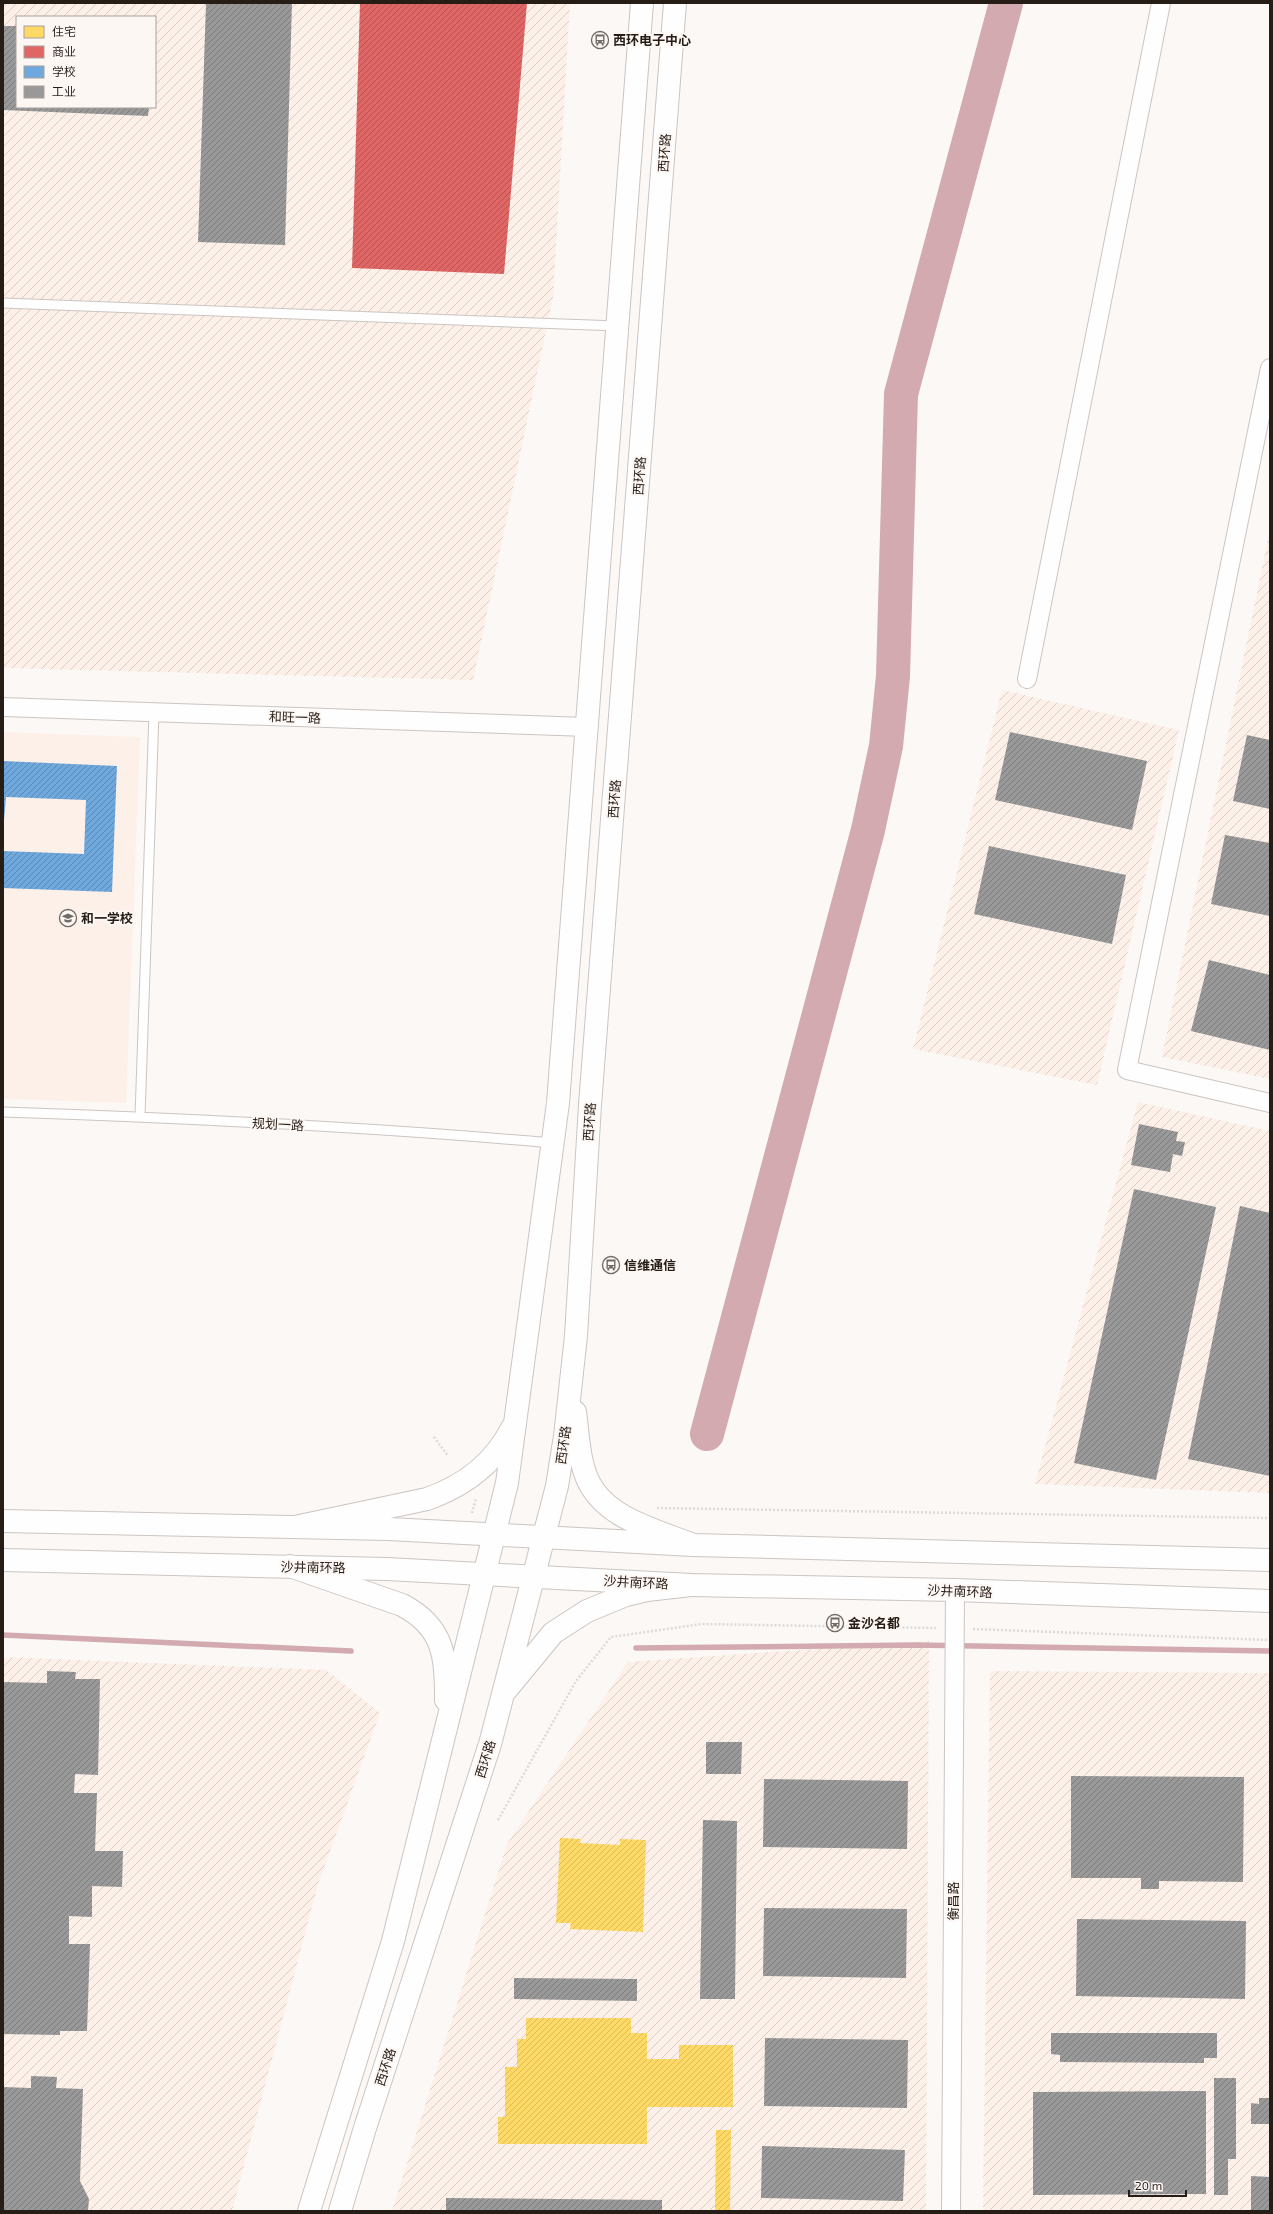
<svg xmlns="http://www.w3.org/2000/svg" width="1273" height="2214" font-family="'Exo 2','Noto Sans SC',sans-serif">
<style>
.built{fill:#fdf0e8}
.industrial{fill:url(#industrial-furrows);fill-rule:evenodd}
.homes{fill:url(#homes-hatch)}
.shops{fill:url(#shops-hatch)}
.schools{fill:url(#schools-hatch)}
.industry{fill:url(#industry-hatch)}
.lines{fill:none;stroke-linecap:round;stroke-linejoin:round}
.stream{stroke:#d2aaaf;stroke-width:5.5}
.river{stroke:#d2aaaf;stroke-width:34}
.service-casing{stroke:#ccc5c1;stroke-width:11}
.minor-casing{stroke:#ccc5c1;stroke-width:20}
.secondary-casing{stroke:#ccc5c1;stroke-width:24}
.primary-casing{stroke:#ccc5c1;stroke-width:24}
.path{stroke:#dcdada;stroke-width:2.5;stroke-dasharray:2 2;stroke-linecap:butt}
.service{stroke:#fefefe;stroke-width:9}
.minor{stroke:#fefefe;stroke-width:18}
.secondary{stroke:#fefefe;stroke-width:22}
.primary{stroke:#fefefe;stroke-width:22}
.labels{text-anchor:middle;dominant-baseline:central;stroke-width:4;stroke-linejoin:round;paint-order:stroke}
.poi-label{font-size:13px;font-weight:bold;fill:#271d17;stroke:#fdf7f4;text-anchor:start}
.street-label{font-size:13px;fill:#271d17;stroke:#fdf7f4}
</style>
<defs>
<pattern id="industrial-furrows" width="10" height="10" patternUnits="userSpaceOnUse"><rect width="10" height="10" fill="#fdf0e8"/><path d="M-1 1l2-2M0 10L10 0M9 11l2-2" fill="none" stroke="#d9cdc6"/></pattern>
<pattern id="homes-hatch" width="6" height="6" patternUnits="userSpaceOnUse"><rect width="6" height="6" fill="#ffd966"/><path d="M-1 1l2-2M0 6l6-6M5 7l2-2" fill="none" stroke="#dbba58"/></pattern>
<pattern id="shops-hatch" width="6" height="6" patternUnits="userSpaceOnUse"><rect width="6" height="6" fill="#e06666"/><path d="M-1 1l2-2M0 6l6-6M5 7l2-2" fill="none" stroke="#b65353"/></pattern>
<pattern id="schools-hatch" width="6" height="6" patternUnits="userSpaceOnUse"><rect width="6" height="6" fill="#6fa8dc"/><path d="M-1 1l2-2M0 6l6-6M5 7l2-2" fill="none" stroke="#5b88b1"/></pattern>
<pattern id="industry-hatch" width="6" height="6" patternUnits="userSpaceOnUse"><rect width="6" height="6" fill="#999"/><path d="M-1 1l2-2M0 6l6-6M5 7l2-2" fill="none" stroke="#7d7c7c"/></pattern>
</defs>
<rect width="100%" height="100%" fill="#fbf8f6"/>
<!-- built -->
<path class="built" d="M3,732l137,5 -14,366 -123,-4z"/>
<!-- industrial -->
<path class="industrial" d="M3,3h567l-17,294 -80,383 -470,-12zM17,17h138v90h-138z
M1270,529v550l-108,-22z
M1002,690l177,40 -82,355 -184,-36z
M1138,1102l132,29v362l-235,-9z
M929,1641l-3,570h-534l115,-367 121,-182z
M3,1657l323,13 54,43 -62,171 -86,327h-229z
M990,1671l280,2v538h-287z"/>
<!-- homes -->
<path class="homes" d="M560,1838l21,1 -1,4 40,2v-6l26,1 -3,92 -73,-3 1,-6h-15z
M526,2018h105v15h16v26h32v-14h54v62h-86v37h-149v-27h7v-50h12v-28h9z
M716,2130h15l-1,81h-15z"/>
<!-- shops -->
<path class="shops" d="M360,3h167l-23,271 -152,-6z"/>
<!-- schools -->
<path class="schools" d="M3,761l114,5 -5,126 -109,-4v-37l81,3 2,-54 -80,-3 -3,35z"/>
<!-- industry -->
<path class="industry" d="M206,3h86l-7,242 -87,-3z
M3,26h14v81h132l-1,9 -145,-6z
M1010,732l137,29 -15,69 -137,-30z
M1247,735l23,5v69l-37,-8z
M1225,835l45,8v73l-59,-12z
M989,846l137,29 -14,69 -138,-30z
M1209,960l61,15v75l-79,-19z
M1139,1124l39,8 -2,9 9,1 -3,14 -9,-2 -3,18 -39,-7z
M1134,1189l82,18 -60,273 -82,-17z
M1240,1206l30,7v263l-82,-17z
M47,1671l29,1 -1,7h25l-2,96 -23,-1 -1,19h23l-2,58h28l-1,36 -30,-1v31l-23,-1v28h21l-3,87h-27v4l-57,-1v-352l44,1z
M706,1742h36l-1,32h-35z
M1071,1776l173,1 -1,105 -84,-1v8h-18v-11h-70z
M764,1779l144,2 -1,68 -144,-2z
M703,1820l34,1 -2,178h-35z
M764,1908l143,1 -1,69 -143,-2z
M1077,1919l169,2 -1,78 -169,-3z
M514,1978l123,1v22l-123,-2z
M1051,2033h166v25h-13v5l-144,-1v-7l-9,-1z
M765,2038l143,2 -1,68 -143,-2z
M31,2076l26,1 -1,11 27,1 -3,92 9,18 -1,12h-85v-124l28,1z
M1214,2078h22v81h-8v36h-14z
M1206,2091v103l-173,1v-103z
M1259,2098h11v26h-19v-21l8,1z
M762,2146l143,4 -2,51 -142,-3z
M1251,2176l19,1v34h-19z
M446,2198l216,2v11h-216z"/>
<g class="lines">
<!-- stream -->
<path class="stream" d="M3,1635l348,16
M636,1648l280,-3 354,6"/>
<!-- river -->
<path class="river" d="M707,1434l161,-604 18,-84 7,-70 8,-282 105,-391"/>
<!-- service casing -->
<g class="service-casing">
<path id="service" d="M3,303l615,23
M3,1112c183,6 367,15 549,31
M140,1116l14,-403"/>
</g>
<!-- minor casing -->
<g class="minor-casing">
<path id="minor" d="M1270,368l-143,702 143,33
M1027,679l134,-676
M3,707l584,20
M951,2211l4,-621"/>
</g>
<!-- secondary casing -->
<g class="secondary-casing">
<path id="secondary" d="M3,1521l386,8 304,16 577,15
M3,1560l384,9 304,16 264,5 315,11"/>
</g>
<!-- primary casing -->
<g class="primary-casing">
<path id="primary" d="M575,1412c3,20 3,42 10,61 15,45 69,56 108,72
M295,1527l132,-28c37,-13 67,-35 85,-71
M290,1566l112,39c42,22 44,51 44,95
M506,1690l47,-57 34,-22 39,-16 21,-5 44,-5
M309,2211l84,-270 114,-458 51,-380 84,-1100
M340,2211l25,-83 125,-384 67,-258 8,-50 11,-100 14,-231 85,-1102"/>
</g>
<!-- path -->
<path class="path" d="M434,1437l14,19
M657,1508l613,10
M472,1513l4,-14
M973,1629l297,11
M498,1820l78,-139 35,-44 91,-13 234,4"/>
<!-- service -->
<use href="#service" class="service"/>
<!-- minor -->
<use href="#minor" class="minor"/>
<!-- secondary -->
<use href="#secondary" class="secondary"/>
<!-- primary -->
<use href="#primary" class="primary"/>
</g>
<!-- icons -->
<defs>
<g id="bus-ring" transform="scale(0.9)"><circle r="9.5" fill="#fdf7f4" stroke="#716a65" stroke-width="1.5"/><path d="M-5-6H5V4H4V6H2V4H-2V6H-4V4H-5ZM-3.5-4V0h7V-4ZM-3.5 1.2v1.5H-2V1.2ZM2 1.2v1.5H3.5V1.2Z" fill="#716a65"/></g>
<g id="school-ring" transform="scale(0.9)"><circle r="9.5" fill="#fdf7f4" stroke="#716a65" stroke-width="1.5"/><path d="M0-5L7-2L0 1L-7-2ZM-4 1L0 2.5L4 1V4Q0 6-4 4Z" fill="#716a65"/></g>
</defs>
<g fill-rule="evenodd">
<use href="#bus-ring" x="600" y="40"/>
<use href="#school-ring" x="68" y="918"/>
<use href="#bus-ring" x="611" y="1265"/>
<use href="#bus-ring" x="835" y="1623"/>
</g>
<g class="labels">
<!-- poi labels -->
<g class="poi-label">
<text x="613" y="40">西环电子中心</text>
<text x="81" y="918">和一学校</text>
<text x="624" y="1265">信维通信</text>
<text x="848" y="1623">金沙名都</text>
</g>
<!-- street labels -->
<g class="street-label">
<text transform="translate(664 153) rotate(-86)">西环路</text>
<text transform="translate(639 476) rotate(-86)">西环路</text>
<text transform="translate(295 717) rotate(2)">和旺一路</text>
<text transform="translate(614 799) rotate(-86)">西环路</text>
<text transform="translate(589 1122) rotate(-86)">西环路</text>
<text transform="translate(278 1124) rotate(3)">规划一路</text>
<text transform="translate(563 1445) rotate(-82)">西环路</text>
<text transform="translate(313 1567) rotate(1)">沙井南环路</text>
<text transform="translate(636 1582) rotate(3)">沙井南环路</text>
<text transform="translate(960 1591) rotate(2)">沙井南环路</text>
<text transform="translate(485 1759) rotate(-73)">西环路</text>
<text transform="translate(953 1901) rotate(-90)">衡昌路</text>
<text transform="translate(385 2067) rotate(-72)">西环路</text>
</g>
</g>
<!-- border -->
<rect width="1273" height="2214" fill="none" stroke="#271d17" stroke-width="8"/>
<!-- legend -->
<rect x="16" y="16" width="140" height="92" fill="#fdf7f4" stroke="#a7a09c"/>
<rect x="24" y="26" width="20" height="12" fill="#ffd966" stroke="#a7a09c"/>
<text x="52" y="36" font-size="12" fill="#271d17">住宅</text>
<rect x="24" y="46" width="20" height="12" fill="#e06666" stroke="#a7a09c"/>
<text x="52" y="56" font-size="12" fill="#271d17">商业</text>
<rect x="24" y="66" width="20" height="12" fill="#6fa8dc" stroke="#a7a09c"/>
<text x="52" y="76" font-size="12" fill="#271d17">学校</text>
<rect x="24" y="86" width="20" height="12" fill="#999999" stroke="#a7a09c"/>
<text x="52" y="96" font-size="12" fill="#271d17">工业</text>
<!-- scale -->
<path d="M1129 2190v6h57v-6" fill="none" stroke="#271d17" stroke-width="2"/>
<text x="1135" y="2190" font-size="12" fill="#271d17" stroke="#fdf7f4" stroke-width="3" paint-order="stroke">20 m</text>
</svg>
